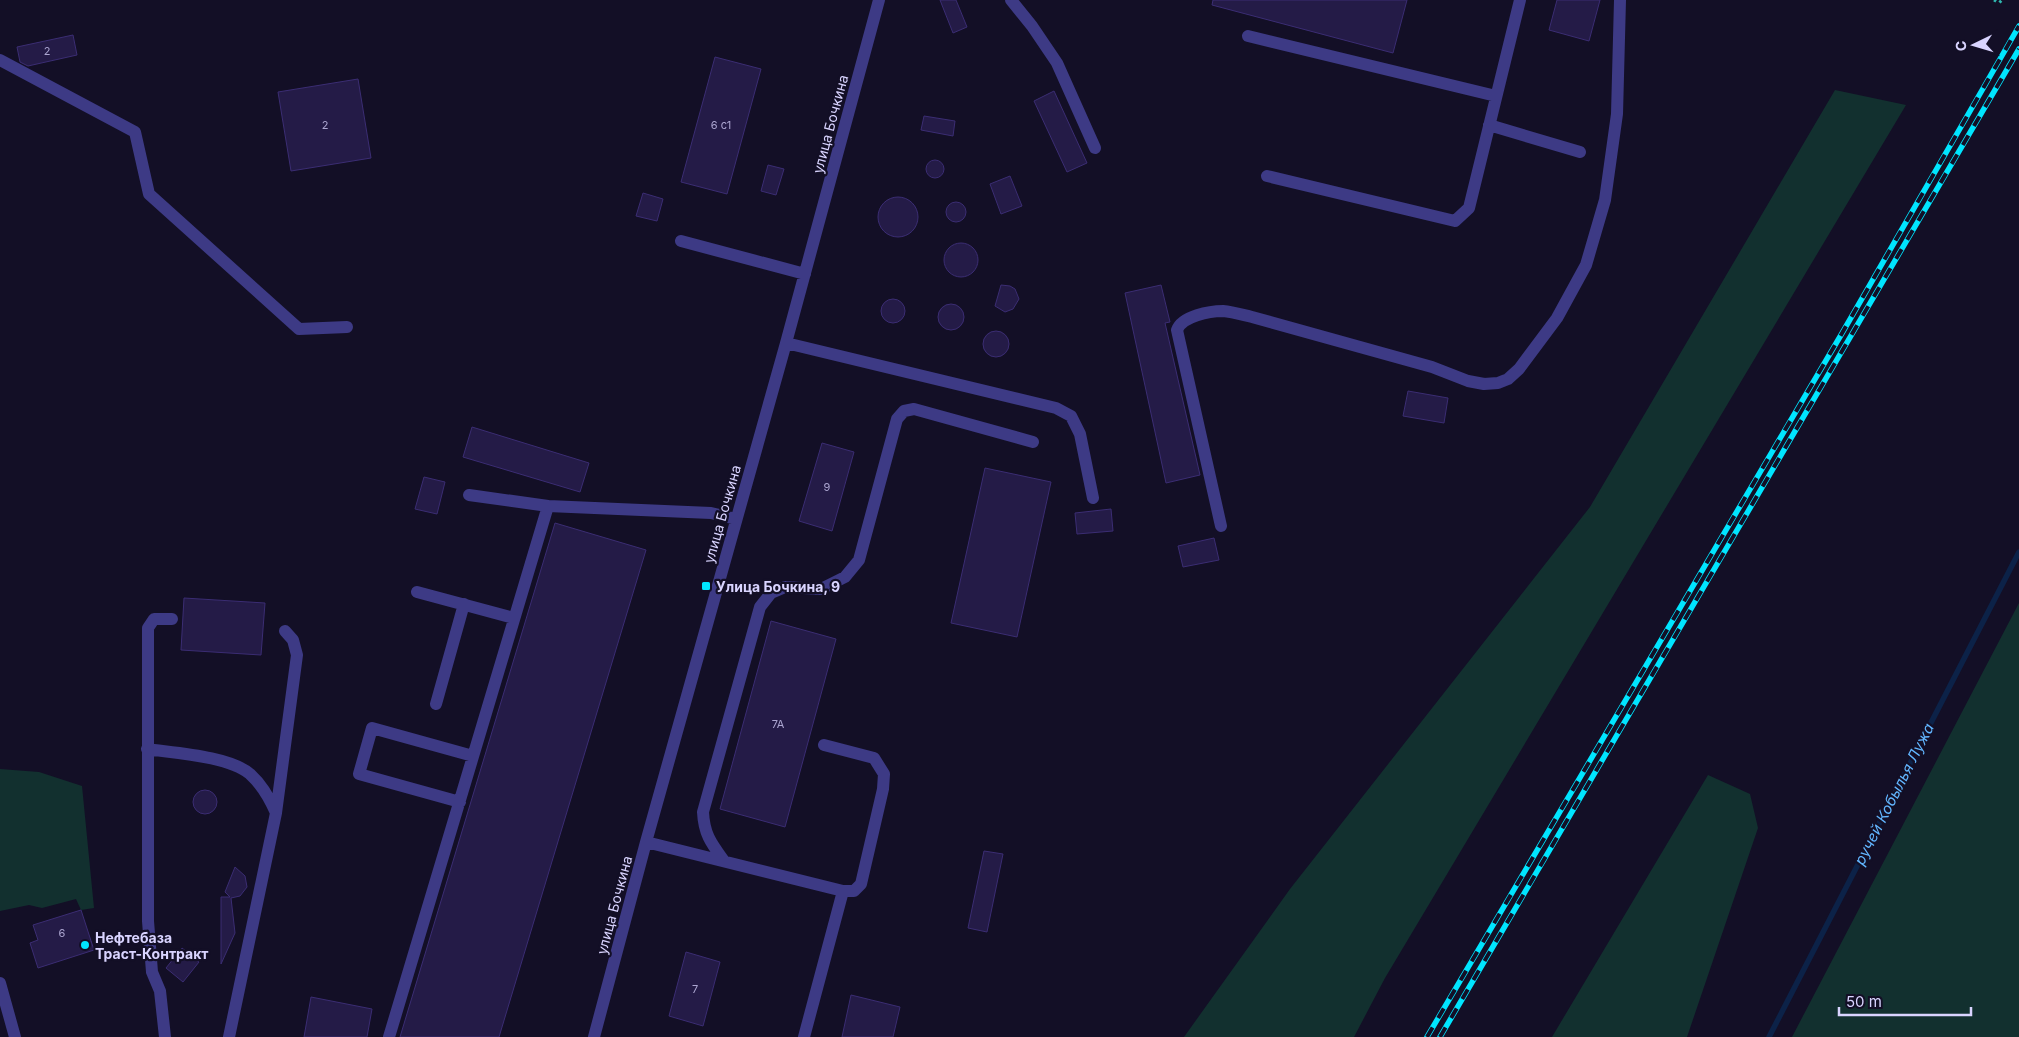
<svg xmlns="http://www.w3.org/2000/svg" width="2019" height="1037" font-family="Inter,sans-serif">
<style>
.green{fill:#12302f}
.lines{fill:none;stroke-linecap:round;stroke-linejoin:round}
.stream{stroke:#0c2248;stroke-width:5.5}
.building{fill:#241b47;stroke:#3b2d73}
.path{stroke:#2fb8b0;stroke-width:3;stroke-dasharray:2.5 4;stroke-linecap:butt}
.minor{stroke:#3d3a85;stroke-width:12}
.rail-casing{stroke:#00e5ff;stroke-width:5.5}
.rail{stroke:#130f26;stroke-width:4;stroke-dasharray:11;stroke-linecap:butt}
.poi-dot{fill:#00e5ff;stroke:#130f26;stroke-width:2}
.labels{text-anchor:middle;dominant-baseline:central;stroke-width:4.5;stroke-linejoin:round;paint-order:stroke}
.number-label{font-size:11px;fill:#aca6d1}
.street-label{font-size:14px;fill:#d9d4ff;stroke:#130f26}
.poi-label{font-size:14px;font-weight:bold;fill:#d9d4ff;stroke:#130f26;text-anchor:start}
.water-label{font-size:15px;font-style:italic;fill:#62b6ff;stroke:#130f26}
</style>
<rect width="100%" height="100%" fill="#130f26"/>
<!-- green -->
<path class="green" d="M1835,90l71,15 -521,873 -31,59h-170l106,-148 300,-382z
M2019,603v434h-227z
M0,769l39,3 43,14 12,122 -13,2 -5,-11 -34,9 -13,-3 -29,6z
M1708,775l42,19 8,34 -71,209h-135z"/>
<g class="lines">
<!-- stream -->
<path class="stream" d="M1769,1037l250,-485"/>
</g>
<!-- building -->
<path class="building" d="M940,0h16l11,27 -14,6z
M1213,0h194l-14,53 -181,-48z
M1557,0h43l-11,41 -40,-11z
M73,35l4,20 -49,11 -8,-4 -3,-15z
M715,57l46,12 -34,125 -46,-12z
M358,79l13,79 -80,13 -13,-79z
M1054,91l33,72 -20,9 -33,-71z
M924,116l31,5 -2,15 -32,-6z
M926 169a9 9 0 1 1 18 0a9 9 0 1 1-18 0Z
M768,165l16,4 -8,26 -15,-4z
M1010,176l12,30 -21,8 -11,-30z
M643,193l20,6 -6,22 -21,-5z
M878 217a20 20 0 1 1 40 0a20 20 0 1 1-40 0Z
M946 212a10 10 0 1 1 20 0a10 10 0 1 1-20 0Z
M944 260a17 17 0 1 1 34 0a17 17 0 1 1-34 0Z
M1001,285l9,1 5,3 4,10 -6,10 -8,3 -10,-6z
M1161,285l9,37 -5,1 35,152 -34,8 -41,-190z
M881 311a12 12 0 1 1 24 0a12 12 0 1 1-24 0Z
M938 317a13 13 0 1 1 26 0a13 13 0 1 1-26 0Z
M983 344a13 13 0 1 1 26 0a13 13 0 1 1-26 0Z
M1408,391l40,7 -4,25 -41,-7z
M472,427l117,36 -9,29 -117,-35z
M822,443l32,9 -22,79 -33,-10z
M985,468l66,14 -34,155 -66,-14z
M424,477l21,5 -8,32 -22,-5z
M1111,509l2,22 -36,3 -2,-21z
M555,523l91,27 -147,487h-99z
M1214,538l5,22 -36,7 -5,-21z
M184,598l81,5 -4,52 -80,-5z
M771,621l65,18 -51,188 -65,-18z
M193 802a12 12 0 1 1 24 0a12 12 0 1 1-24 0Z
M984,851l19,3 -16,78 -19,-4z
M235,867l10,9 2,11 -7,9 -9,2 4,35 -14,31v-67h9l-5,-5z
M81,910l13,40 -56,18 -8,-25 8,-3 -5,-15z
M182,948l17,14 -16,20 -17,-14z
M686,952l34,10 -17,64 -34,-10z
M851,995l49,12 -7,30h-51z
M311,997l61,12 -5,28h-63z"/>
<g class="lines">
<!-- path -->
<path class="path" d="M1994,0l5,3 3,-3"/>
<!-- minor -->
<path class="minor" d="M1011,0l21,26 25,37 38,85
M1248,36l248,60
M0,60l135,72 14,62 150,135 48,-2
M1489,125l91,27
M1267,176l188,45 14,-13 51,-208
M681,241l124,33
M786,343l270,65 15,8 9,18 13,64
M469,495l79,11
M1221,526l-44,-196c5,-14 33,-19 46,-19 10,1 20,4 29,6l180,50 36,14 16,3 14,-1 10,-4 11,-10 38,-51 29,-53 19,-65 12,-86 3,-114
M417,592l97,26
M436,704l28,-100
M147,749c27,4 82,7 103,25 11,10 20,25 26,39
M460,802l-101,-28 13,-46 101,28
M646,842l197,49h11l7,-7 22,-95 1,-15 -10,-16 -50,-13
M724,861c-13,-18 -20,-27 -21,-49l57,-205 11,-14 14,-6 36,2 24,-12 14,-17 38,-141 7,-8 10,-2 119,33
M0,983l15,54
M165,1037l-5,-46 -8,-19 -4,-51v-293l6,-9h18
M229,1037l47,-224 21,-158 -4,-15 -8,-9
M389,1037l159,-531 163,7 25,6
M594,1037l52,-195 140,-499 93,-343
M804,1037l39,-146"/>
<!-- rail casing -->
<g class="rail-casing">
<path id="rail" d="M1427,1037l414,-702 178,-309
M1440,1037l579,-988"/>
</g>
<!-- rail -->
<use href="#rail" class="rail"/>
</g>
<!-- markers -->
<g class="poi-dot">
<rect x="701" y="581" width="10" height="10" rx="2.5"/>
<circle cx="85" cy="945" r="5"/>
</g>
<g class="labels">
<!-- number labels -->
<g class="number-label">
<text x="47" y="51">2</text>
<text x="325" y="125">2</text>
<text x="721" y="125">6 с1</text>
<text x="827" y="487">9</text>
<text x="778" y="724">7А</text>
<text x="62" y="933">6</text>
<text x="695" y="989">7</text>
</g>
<!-- street labels -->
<g class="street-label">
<text transform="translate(830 124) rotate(-75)">улица Бочкина</text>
<text transform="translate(722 514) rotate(-74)">улица Бочкина</text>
<text transform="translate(614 905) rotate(-75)">улица Бочкина</text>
</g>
<!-- poi labels -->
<g class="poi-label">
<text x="716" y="586">Улица Бочкина, 9</text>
<text x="95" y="937">Нефтебаза<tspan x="95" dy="16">Траст-Контракт</tspan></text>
</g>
<!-- water labels -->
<g class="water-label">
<text transform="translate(1894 794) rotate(-63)">ручей Кобылья Лужа</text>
</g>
</g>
<!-- north arrow -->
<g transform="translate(1974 45) rotate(265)" stroke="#130f26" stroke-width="4" paint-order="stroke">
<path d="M0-4L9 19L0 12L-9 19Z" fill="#d9d4ff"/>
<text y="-8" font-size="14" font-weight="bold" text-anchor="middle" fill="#d9d4ff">С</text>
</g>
<!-- scale -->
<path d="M1839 1007v8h132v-8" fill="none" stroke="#d9d4ff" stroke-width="2.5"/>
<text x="1846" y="1007" font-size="15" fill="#d9d4ff" stroke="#130f26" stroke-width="4" paint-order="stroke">50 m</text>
</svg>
